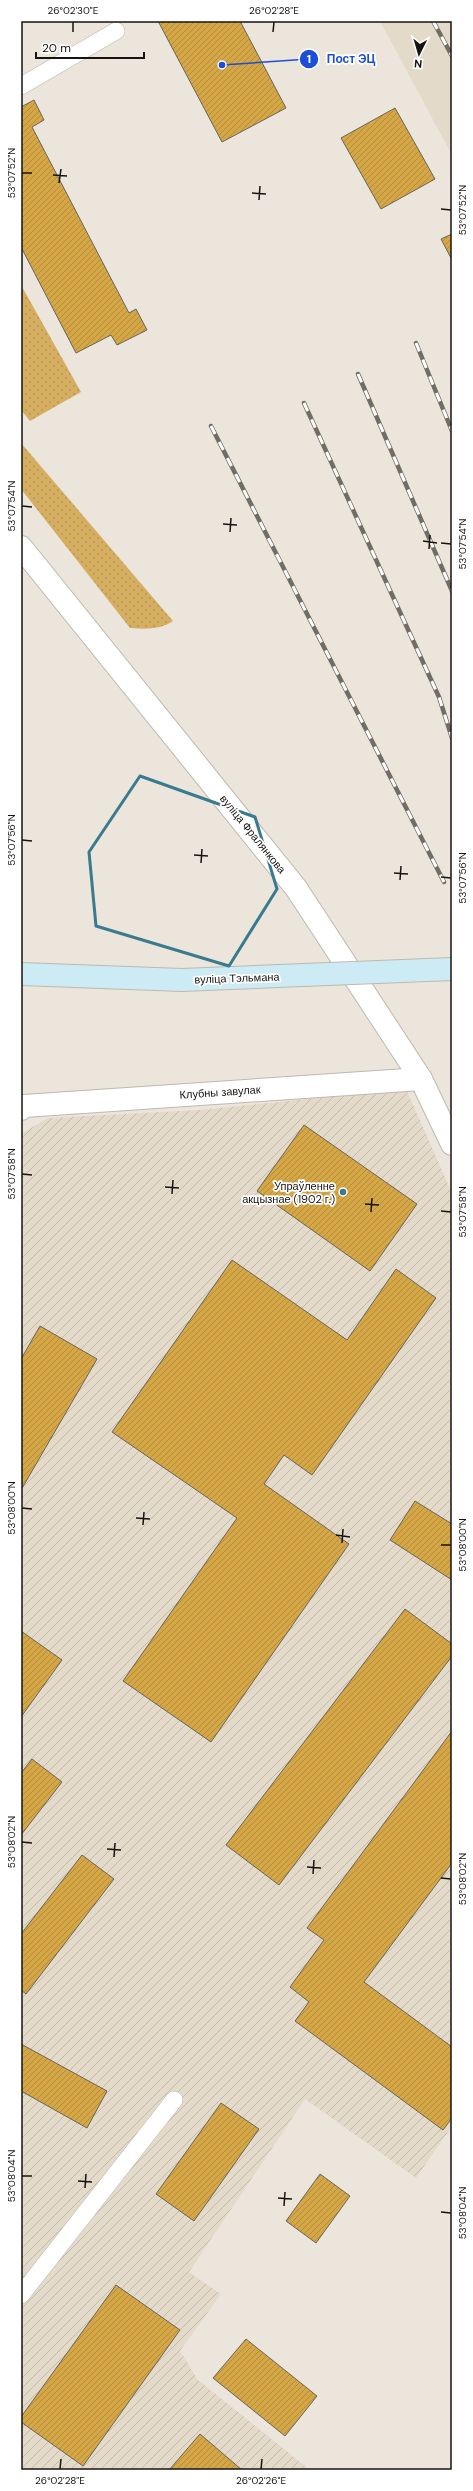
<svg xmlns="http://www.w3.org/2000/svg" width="473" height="2491" font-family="'DM Sans',sans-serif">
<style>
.built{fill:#e3dac9}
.industrial{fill:url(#industrial-furrows)}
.grass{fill:url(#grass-dots)}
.building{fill:url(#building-hatch);stroke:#69655c}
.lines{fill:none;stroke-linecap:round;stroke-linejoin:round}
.service-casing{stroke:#beb8af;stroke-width:18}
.minor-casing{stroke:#beb8af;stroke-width:24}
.tertiary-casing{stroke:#beb8af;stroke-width:24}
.service{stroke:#fff;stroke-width:17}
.minor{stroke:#fff;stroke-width:22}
.tertiary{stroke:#fff;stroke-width:22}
.rail-casing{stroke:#706c66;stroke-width:4.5}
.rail{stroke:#fff;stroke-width:3;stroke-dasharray:9;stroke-linecap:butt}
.secondary-bridge-casing{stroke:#beb8af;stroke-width:24;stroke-linecap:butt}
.secondary-bridge{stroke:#cdebf4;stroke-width:22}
.marked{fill:none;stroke:#3a7a8e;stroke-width:3;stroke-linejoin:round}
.ticks{fill:none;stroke:#161411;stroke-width:1.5}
.poi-dot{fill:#3a7a8e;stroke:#fff;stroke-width:1.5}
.labels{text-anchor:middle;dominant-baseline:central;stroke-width:3.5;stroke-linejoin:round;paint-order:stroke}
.street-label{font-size:11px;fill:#161411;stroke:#fff}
.poi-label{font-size:11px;fill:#161411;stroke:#fff;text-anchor:end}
.leader{fill:none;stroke:#1d4ed8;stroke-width:1.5}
.callout-dot{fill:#1d4ed8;stroke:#fff;stroke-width:1.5}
.mark-label{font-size:12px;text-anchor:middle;font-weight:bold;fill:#fff}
.callout-label{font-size:12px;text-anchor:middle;font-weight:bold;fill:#1d4ed8;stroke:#fff;stroke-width:3.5;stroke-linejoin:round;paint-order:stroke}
.neatline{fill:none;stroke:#161411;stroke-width:1.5}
.ticks-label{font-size:10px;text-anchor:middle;fill:#161411}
</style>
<defs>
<pattern id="industrial-furrows" width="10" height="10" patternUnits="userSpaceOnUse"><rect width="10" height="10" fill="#e3dac9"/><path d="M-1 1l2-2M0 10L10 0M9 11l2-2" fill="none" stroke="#c2baac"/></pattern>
<pattern id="grass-dots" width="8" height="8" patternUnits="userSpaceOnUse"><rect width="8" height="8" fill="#d5ae62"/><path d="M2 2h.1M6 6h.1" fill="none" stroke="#b69554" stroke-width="1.8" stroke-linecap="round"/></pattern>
<pattern id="building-hatch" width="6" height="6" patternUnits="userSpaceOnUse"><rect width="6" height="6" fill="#d4a646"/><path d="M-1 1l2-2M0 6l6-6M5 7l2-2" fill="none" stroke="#b58e3c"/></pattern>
</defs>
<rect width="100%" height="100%" fill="#ebe5db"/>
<!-- built -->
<path class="built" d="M380,21h72v134z"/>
<!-- industrial -->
<path class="industrial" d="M406,1089l46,104v933l-36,52 -111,-79 -116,173 32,22 -41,57 18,29 112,90h-289v-1336l27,-16 152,-8z"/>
<!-- grass -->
<path class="grass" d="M21,285l60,107 -51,29 -9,-11z
M21,443l152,178c-12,9 -29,8 -43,7l-109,-139z"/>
<!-- building -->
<path class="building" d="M158,21h82l46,87 -64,34z
M34,100l10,20 -12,7 97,186 7,-4 11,21 -30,15 -6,-10 -35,18 -55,-106v-140z
M395,108l40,71 -54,30 -40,-71z
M452,234v26l-11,-21z
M304,1125l113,79 -47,67 -113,-80z
M232,1260l115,80 49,-71 40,29 -124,177 -28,-20 -20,29 85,60 -138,198 -88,-61 114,-163 -125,-86z
M40,1326l57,33 -76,131v-131z
M415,1501l37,23v56l-62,-40z
M405,1609l47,35v12l-173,229 -53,-40z
M21,1631l41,29 -41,57z
M452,1731v132l-88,119 88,65v71l-9,12 -148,-109 14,-19 -19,-15 34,-47 -17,-12z
M32,1759l30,23 -41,53v-62z
M82,1855l32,24 -88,115 -5,-4v-56z
M21,2044l86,47 -20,37 -66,-37z
M221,2103l38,26 -65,92 -38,-27z
M320,2174l30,22 -34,47 -30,-22z
M116,2285l64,45 -97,136 -62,-44v-5z
M246,2339l71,57 -32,40 -72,-58z
M200,2434l42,36h-73z"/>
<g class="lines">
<!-- service casing -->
<g class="service-casing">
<path id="service" d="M21,86l95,-55
M21,2295l153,-195"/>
</g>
<!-- minor casing -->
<g class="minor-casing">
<path id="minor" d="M21,1109l3,-3 397,-27"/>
</g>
<!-- tertiary casing -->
<g class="tertiary-casing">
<path id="tertiary" d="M21,547l275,341 125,191 31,65"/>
</g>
<!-- service -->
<use href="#service" class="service"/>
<!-- minor -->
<use href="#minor" class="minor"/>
<!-- tertiary -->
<use href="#tertiary" class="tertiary"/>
<!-- rail casing -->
<g class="rail-casing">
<path id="rail" d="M433,21l19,35
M416,343l36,88
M358,374l94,217
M304,403l135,294 13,41
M211,426l233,456"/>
</g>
<!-- rail -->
<use href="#rail" class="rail"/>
<!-- secondary-bridge casing -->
<g class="secondary-bridge-casing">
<path id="secondary-bridge" d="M21,974l161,6 270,-11"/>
</g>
<!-- secondary-bridge -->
<use href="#secondary-bridge" class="secondary-bridge"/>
</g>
<!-- marked area -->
<path class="marked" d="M140,776l115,41 22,72 -48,77 -133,-40 -7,-74z"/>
<!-- ticks -->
<path class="ticks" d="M73,32v-10M273,32l1,-10M22,173h10M53,175l14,1M59,183l2,-14M252,193l14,1M259,200l1,-14M441,209l10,1M22,506l10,1M223,524l14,1M230,532l1,-14M423,541l14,2M441,543l10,1M429,549l1,-14M22,840l10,1M194,855l14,1M201,863l1,-14M394,873l14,1M441,877l10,1M400,880l1,-14M22,1174l10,1M165,1187l14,1M172,1194l1,-14M365,1204l14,1M441,1211l10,1M371,1212l1,-14M22,1508l10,1M136,1518l14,1M143,1525l1,-13M336,1535l14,2M342,1543l1,-14M441,1545h10M22,1842l10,1M107,1849l14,1M114,1857l1,-14M307,1867l14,1M313,1874l1,-14M441,1878l10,1M22,2176h10M78,2181l14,1M85,2188l1,-14M278,2198l14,1M284,2206l1,-14M441,2212l10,1M60,2469l1,-10M261,2469l1,-10"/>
<!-- markers -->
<circle class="poi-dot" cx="343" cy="1192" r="4"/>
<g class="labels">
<!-- street labels -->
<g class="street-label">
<text transform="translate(253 834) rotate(51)">вуліца Фралянкова</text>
<text transform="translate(237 978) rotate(-2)">вуліца Тэльмана</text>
<text transform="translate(220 1092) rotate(-4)">Клубны завулак</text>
</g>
<!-- poi labels -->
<g class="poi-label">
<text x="335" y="1186">Упраўленне<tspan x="335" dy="13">акцызнае (1902 г.)</tspan></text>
</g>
</g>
<!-- callouts -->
<path class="leader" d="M222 65L309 59"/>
<g class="callout-dot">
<circle cx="222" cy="65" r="4"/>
<circle cx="309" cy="59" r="10"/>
</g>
<g class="mark-label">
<text x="309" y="63">1</text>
</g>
<g class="callout-label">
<text x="351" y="63">Пост ЭЦ</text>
</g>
<!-- border -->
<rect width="473" height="2491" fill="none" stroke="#ffffff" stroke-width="44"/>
<!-- north arrow -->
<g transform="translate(419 54) rotate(185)" stroke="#ffffff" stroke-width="3" paint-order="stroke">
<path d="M0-3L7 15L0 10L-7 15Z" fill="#161411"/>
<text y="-6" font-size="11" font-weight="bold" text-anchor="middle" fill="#161411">N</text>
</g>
<!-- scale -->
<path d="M36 52v6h108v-6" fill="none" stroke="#161411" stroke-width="2"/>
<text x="42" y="52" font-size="12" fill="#161411" stroke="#ffffff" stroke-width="3" paint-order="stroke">20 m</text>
<rect x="22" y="22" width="429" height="2447" class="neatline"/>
<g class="ticks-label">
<text x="73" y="14">26°02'30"E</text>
<text x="274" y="14">26°02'28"E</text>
<text transform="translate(11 173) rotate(-90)" y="4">53°07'52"N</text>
<text transform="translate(462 210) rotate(-90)" y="4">53°07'52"N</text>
<text transform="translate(11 506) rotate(-90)" y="4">53°07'54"N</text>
<text transform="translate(462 544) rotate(-90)" y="4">53°07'54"N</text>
<text transform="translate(11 840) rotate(-90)" y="4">53°07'56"N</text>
<text transform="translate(462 878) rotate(-90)" y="4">53°07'56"N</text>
<text transform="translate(11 1174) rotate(-90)" y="4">53°07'58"N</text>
<text transform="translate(462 1212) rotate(-90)" y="4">53°07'58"N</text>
<text transform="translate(11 1508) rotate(-90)" y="4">53°08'00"N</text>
<text transform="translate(462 1545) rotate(-90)" y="4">53°08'00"N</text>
<text transform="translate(11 1842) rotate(-90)" y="4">53°08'02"N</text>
<text transform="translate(462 1879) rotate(-90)" y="4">53°08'02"N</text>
<text transform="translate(11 2176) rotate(-90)" y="4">53°08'04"N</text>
<text transform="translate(462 2213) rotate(-90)" y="4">53°08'04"N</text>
<text x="60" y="2484">26°02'28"E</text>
<text x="261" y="2484">26°02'26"E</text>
</g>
</svg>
